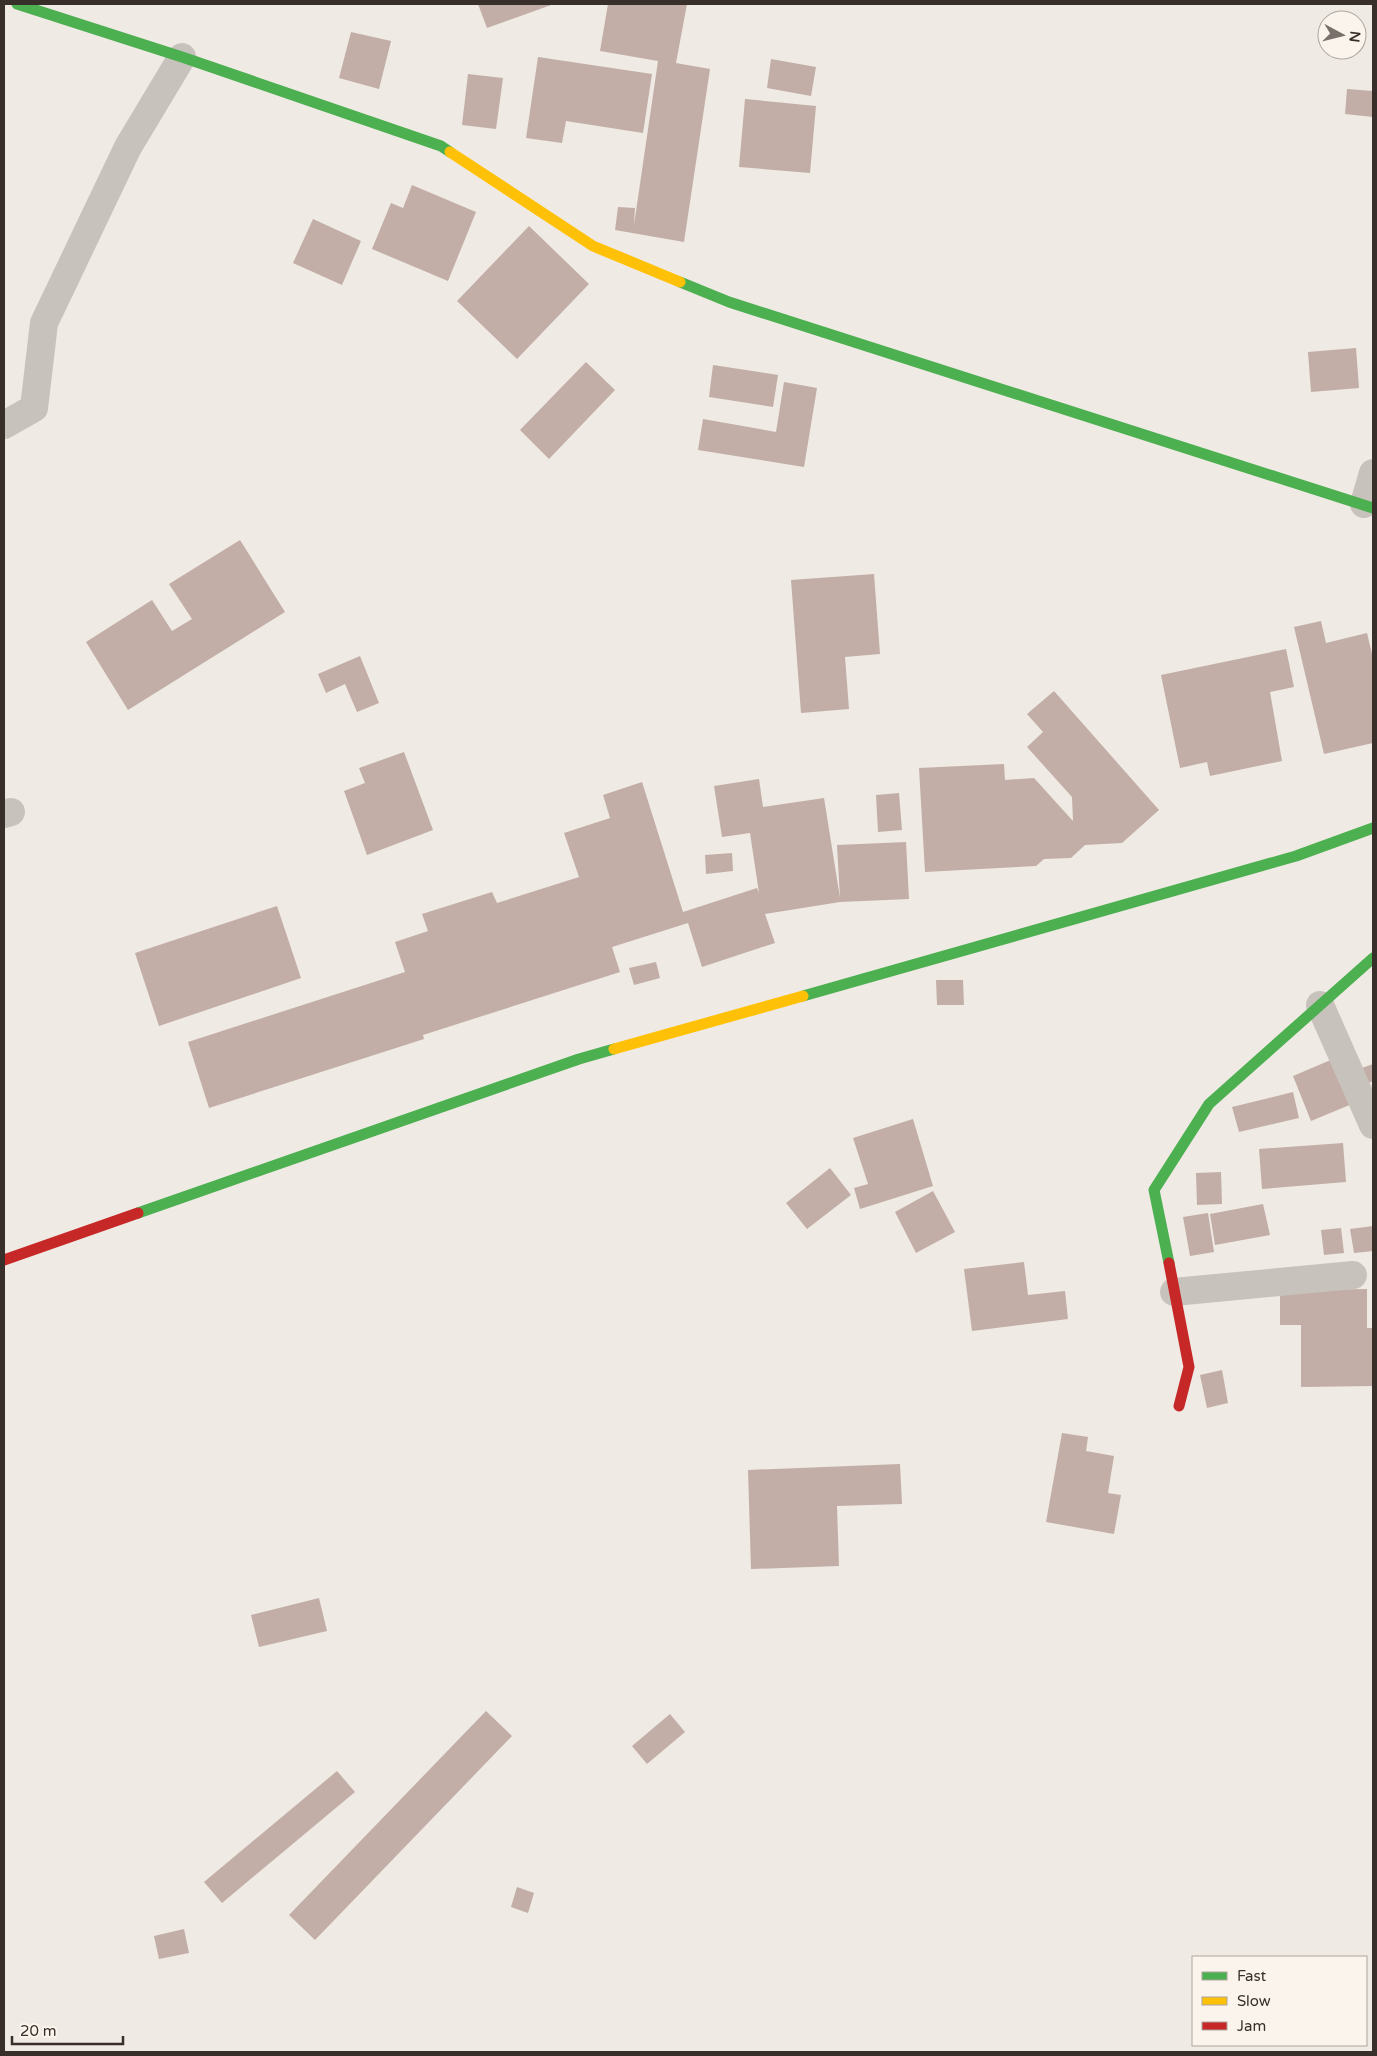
<svg xmlns="http://www.w3.org/2000/svg" width="1377" height="2056" font-family="'Varela Round',sans-serif">
<style>
.building{fill:#c2aea6}
.lines{fill:none;stroke-linecap:round;stroke-linejoin:round}
.street{stroke:#c8c2bd;stroke-width:28}
.fast{stroke:#4caf50;stroke-width:11}
.slow{stroke:#ffc107;stroke-width:11}
.jam{stroke:#c62828;stroke-width:11}
</style>
<rect width="100%" height="100%" fill="#efeae4"/>
<!-- building -->
<path class="building" d="M478,4h76l-67,24z
M608,4h79l-11,59 34,6 -26,173 -69,-12 3,-23 17,1 -1,17 24,-164 -58,-10z
M351,32l40,9 -12,48 -40,-11z
M538,57l114,17 -9,59 -77,-12 -4,22 -36,-5z
M771,59l45,8 -5,29 -44,-8z
M468,74l35,4 -7,51 -34,-4z
M1347,89l26,2v26l-28,-3z
M745,99l71,7 -6,67 -71,-6z
M412,185l64,27 -28,69 -76,-32 19,-46 12,5z
M313,219l48,22 -19,44 -49,-22z
M529,226l60,58 -72,75 -60,-58z
M1356,348l3,40 -48,4 -3,-40z
M586,362l29,28 -66,69 -29,-29z
M713,365l65,10 -5,32 -64,-10z
M784,382l33,6 -13,79 -106,-17 5,-31 73,13z
M240,540l45,72 -157,98 -42,-68 66,-42 20,31 20,-12 -23,-35z
M874,574l6,80 -35,3 4,52 -48,4 -10,-133z
M1321,621l5,22 41,-10 6,25v85l-49,11 -30,-127z
M1286,649l8,38 -24,5 12,69 -72,15 -3,-14 -27,6 -19,-93z
M360,656l19,47 -22,9 -12,-28 -19,9 -8,-19z
M1054,691l105,119 -37,33 -37,2 -14,13 -27,1 -8,7 -111,6 -6,-104 85,-4 1,16 29,-2 39,43 -1,-24 -45,-50 16,-15 -16,-18z
M404,752l29,78 -66,25 -23,-64 21,-8 -6,-15z
M759,779l4,28 61,-9 16,100 -3,-53 69,-3 3,57 -69,3 -75,12 10,29 -73,24 -14,-44 -76,24 8,25 -197,63 1,4 -215,69 -21,-66 217,-70 -10,-30 33,-11 -6,-17 70,-22 5,11 82,-26 -15,-44 46,-15 -7,-23 39,-13 41,130 74,-24 2,5 -9,-60 -28,4 -8,-51z
M899,793l3,37 -24,2 -2,-37z
M732,853l1,18 -27,3 -1,-19z
M277,906l24,72 -142,48 -24,-73z
M656,962l4,16 -26,7 -5,-17z
M936,980h27l1,25h-27z
M1333,1059l19,45 -41,17 -18,-45z
M1373,1064v17l-7,3 -7,-15z
M1293,1092l6,26 -60,14 -7,-25z
M913,1119l20,67 -73,23 -6,-21 14,-4 -15,-46z
M1343,1143l3,39 -84,7 -3,-40z
M830,1168l21,27 -44,34 -21,-26z
M1221,1172l1,32 -25,1 -1,-32z
M933,1191l22,41 -39,21 -21,-41z
M1263,1204l7,31 -55,10 -5,-31z
M1208,1213l6,39 -24,4 -7,-39z
M1373,1226v25l-19,2 -4,-24z
M1341,1228l3,25 -20,2 -3,-25z
M1024,1262l4,33 37,-4 3,28 -96,12 -8,-62z
M1367,1289v39h6v58l-72,1v-62h-21v-35z
M1222,1370l6,33 -21,5 -7,-33z
M1062,1433l26,4 -2,14 28,5 -6,37 13,2 -7,39 -68,-12z
M900,1464l2,40 -65,2 2,60 -88,3 -3,-99z
M319,1598l8,33 -68,16 -8,-32z
M486,1711l26,25 -197,204 -26,-25z
M670,1714l15,18 -38,32 -15,-18z
M337,1771l18,21 -133,111 -18,-21z
M517,1887l17,6 -6,20 -17,-6z
M184,1929l5,24 -30,6 -5,-23z"/>
<g class="lines">
<!-- street -->
<path class="street" d="M4,425l30,-17 10,-85 84,-176 54,-90
M1364,504l9,-31
M4,814l7,-2
M1320,1005l53,120
M1174,1292l179,-17"/>
<!-- fast -->
<path class="fast" d="M17,4l165,53 259,89 9,6
M680,282l49,20 644,206
M803,996l493,-140 77,-28
M138,1213l441,-154 35,-10
M1169,1263l-15,-73 55,-86 164,-146"/>
<!-- slow -->
<path class="slow" d="M450,152l143,94 87,36
M614,1049l189,-53"/>
<!-- jam -->
<path class="jam" d="M4,1260l134,-47
M1169,1263l20,104 -10,39"/>
</g>
<!-- border -->
<rect width="1377" height="2056" fill="none" stroke="#392f2a" stroke-width="10"/>
<!-- legend -->
<rect x="1192" y="1956" width="175" height="90" fill="#faf4ec" stroke="#ada59e"/>
<rect x="1202" y="1972" width="25" height="8" fill="#4caf50" stroke="#ada59e"/>
<text x="1237" y="1981" font-size="15" fill="#392f2a">Fast</text>
<rect x="1202" y="1997" width="25" height="8" fill="#ffc107" stroke="#ada59e"/>
<text x="1237" y="2006" font-size="15" fill="#392f2a">Slow</text>
<rect x="1202" y="2022" width="25" height="8" fill="#c62828" stroke="#ada59e"/>
<text x="1237" y="2031" font-size="15" fill="#392f2a">Jam</text>
<!-- north arrow -->
<g transform="translate(1342 35) rotate(97)"><circle r="24" fill="#faf4ec" stroke="#ada59e"/>
<path d="M0-4L9 19L0 12L-9 19Z" fill="#79706b"/>
<text y="-8" font-size="14" font-weight="bold" text-anchor="middle" fill="#392f2a">N</text>
</g>
<!-- scale -->
<path d="M12 2036v8h111v-8" fill="none" stroke="#392f2a" stroke-width="2.5"/>
<text x="20" y="2036" font-size="15" fill="#392f2a" stroke="#faf4ec" stroke-width="4" paint-order="stroke">20 m</text>
</svg>
